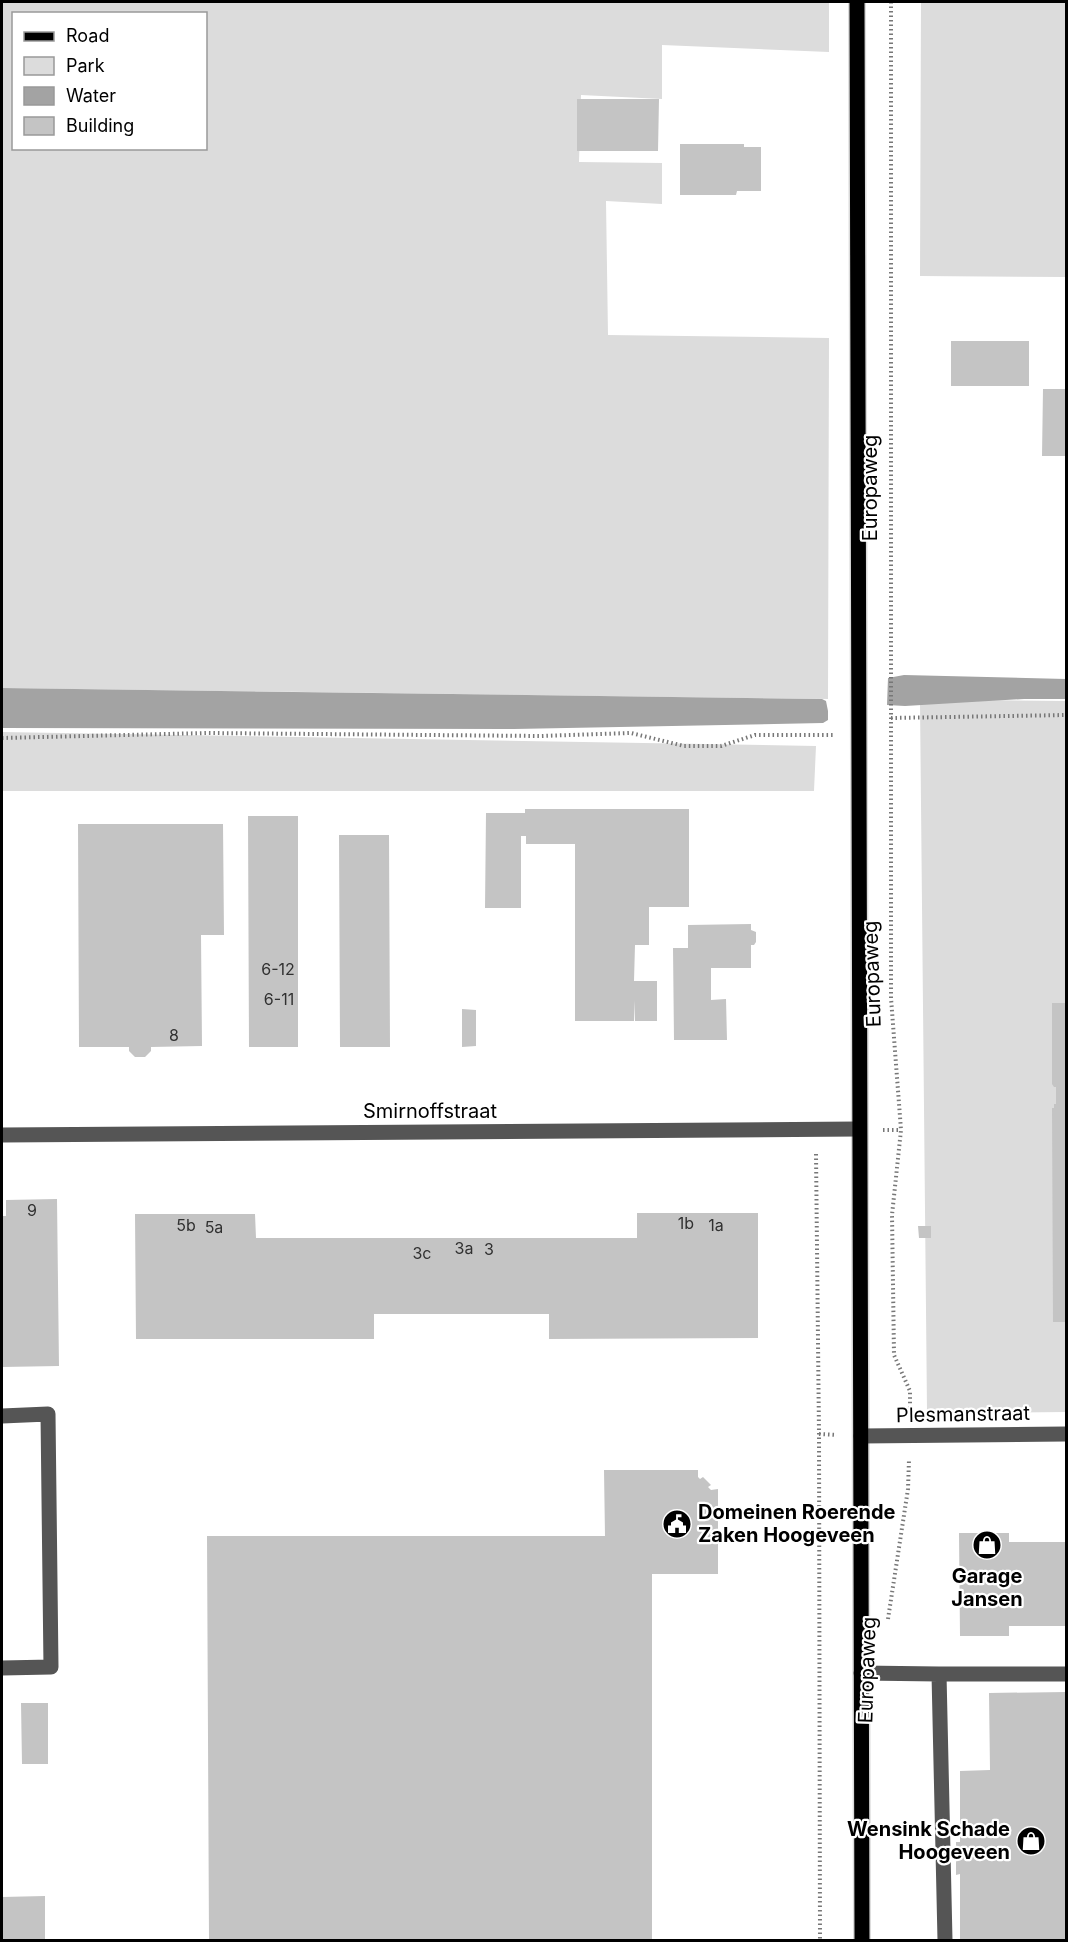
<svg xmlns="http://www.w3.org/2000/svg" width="1068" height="1942" font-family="Inter,sans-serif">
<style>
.green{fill:#dcdcdc;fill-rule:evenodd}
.water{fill:#a3a3a3}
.building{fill:#c4c4c4}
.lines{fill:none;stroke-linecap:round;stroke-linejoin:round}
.major-casing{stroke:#dbdbdb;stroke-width:18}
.path{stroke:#777;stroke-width:4;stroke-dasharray:1.5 3;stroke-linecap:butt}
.minor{stroke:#555;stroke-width:15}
.major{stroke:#000;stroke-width:15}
.labels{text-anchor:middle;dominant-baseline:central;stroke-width:4.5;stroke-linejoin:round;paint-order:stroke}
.number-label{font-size:16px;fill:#313131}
.street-label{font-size:20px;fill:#000;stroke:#fff}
.poi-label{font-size:20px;font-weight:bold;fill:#000;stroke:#fff;text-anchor:start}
</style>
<rect width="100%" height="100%" fill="#fff"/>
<!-- green -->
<path class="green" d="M2,2h827v50l-167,-7v54l-81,-4 -2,67 83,1v41l-56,-3 2,134 221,3 -1,361 -826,-11zM14,14h192v134h-192z
M921,2h145v275l-146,-1z
M979,700l87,1v711l-131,1 -8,-2 -7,-709z
M2,732l814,14 -2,45h-812z"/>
<!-- water -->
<path class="water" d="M904,675l162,4v20h-42l-119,7 -18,-1 1,-27z
M2,688l820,11 4,2 2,10v9l-5,3 -309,6 -512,-1z"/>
<!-- building -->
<path class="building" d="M577,99h82l-1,52h-81z
M680,144h64v3h17v44h-24l-1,4h-56z
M951,341h78v45h-78z
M1043,389h23v67h-24z
M525,809h164v98h-40v38h-14l-1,36h23v40h-22l-1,-21v21h-59v-177h-49v-8h-5v72h-36l1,-95h39z
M248,816h50v231h-49z
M78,824h145l1,111h-23l1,111 -51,1v4l-6,6h-10l-6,-6v-4h-50z
M339,835h50l1,212h-50z
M751,924v6l5,2v10l-2,3h-3v23h-40v32l15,-1 1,41h-53l-1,-92h15v-23z
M1052,1003h14v319h-13l-1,-214h2v-4h2v-17h-2l-2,-3z
M462,1009l14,1v36l-14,1z
M57,1199l2,167 -57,1v-151h4v-16z
M637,1213h121v125l-209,1v-25h-175v25h-238l-1,-125h120l1,24h381z
M918,1226h13v12h-12z
M604,1470h94v7l2,2 3,-2 8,8 -3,2 3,3 7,-1v85h-66v366h-443l-2,-404h398z
M959,1533h50v9h57v84h-57v10h-49z
M1066,1692v248h-106v-66l-4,1v-33h4v-71l30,-1 -1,-77z
M21,1703h27v61h-26z
M45,1896v44h-43v-43z"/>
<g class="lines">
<!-- major casing -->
<g class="major-casing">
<path id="major" d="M857,2l5,1938"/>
</g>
<!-- path -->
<path class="path" d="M891,2v996l10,132 -9,85 2,140 16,36v22
M891,718l175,-3
M2,738l205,-5 333,3 91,-3 53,13h37l34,-11h79
M883,1130h18
M816,1154l3,280 1,506
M819,1434l18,1
M888,1619l20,-130 1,-29"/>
<!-- minor -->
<path class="minor" d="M2,1135l856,-6
M2,1416l46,-2 3,253 -49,1
M861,1436l205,-2
M861,1673l78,1 6,266
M939,1674h127"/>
<!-- major -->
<use href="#major" class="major"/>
</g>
<!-- icons -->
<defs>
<g id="civic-disc" transform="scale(1.5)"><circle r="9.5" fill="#000" stroke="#fff"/><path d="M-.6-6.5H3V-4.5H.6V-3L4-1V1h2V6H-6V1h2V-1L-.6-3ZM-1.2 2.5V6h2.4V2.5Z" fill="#fff"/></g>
<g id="shop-disc" transform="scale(1.5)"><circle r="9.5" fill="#000" stroke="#fff"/><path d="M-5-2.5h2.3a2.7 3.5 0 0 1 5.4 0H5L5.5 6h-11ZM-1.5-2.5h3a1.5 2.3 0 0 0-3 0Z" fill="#fff"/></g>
</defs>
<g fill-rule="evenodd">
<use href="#civic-disc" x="677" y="1524"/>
<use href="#shop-disc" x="987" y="1545"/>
<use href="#shop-disc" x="1031" y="1841"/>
</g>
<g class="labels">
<!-- number labels -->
<g class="number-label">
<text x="278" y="969">6-12</text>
<text x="279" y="999">6-11</text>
<text x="174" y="1035">8</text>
<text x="32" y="1210">9</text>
<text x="686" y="1223">1b</text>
<text x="186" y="1225">5b</text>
<text x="716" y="1225">1a</text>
<text x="214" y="1227">5a</text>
<text x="464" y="1248">3a</text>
<text x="489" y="1249">3</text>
<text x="422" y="1253">3c</text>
</g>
<!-- street labels -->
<g class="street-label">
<text transform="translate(870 488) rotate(-90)">Europaweg</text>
<text transform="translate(872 974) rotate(-92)">Europaweg</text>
<text x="430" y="1111">Smirnoffstraat</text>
<text transform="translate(963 1414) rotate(-1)">Plesmanstraat</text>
<text transform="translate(867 1670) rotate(-88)">Europaweg</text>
</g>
<!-- poi labels -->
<g class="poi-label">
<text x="698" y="1512">Domeinen Roerende<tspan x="698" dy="23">Zaken Hoogeveen</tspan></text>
<text x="987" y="1576" text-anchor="middle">Garage<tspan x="987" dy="23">Jansen</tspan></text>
<text x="1010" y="1829" text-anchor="end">Wensink Schade<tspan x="1010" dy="23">Hoogeveen</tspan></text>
</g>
</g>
<!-- border -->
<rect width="1068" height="1942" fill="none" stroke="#000000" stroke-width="6"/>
<!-- legend -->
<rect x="12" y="12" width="195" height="138" fill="#ffffff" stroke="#999999" stroke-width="1.5"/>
<rect x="24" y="32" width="30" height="9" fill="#000000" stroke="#999999" stroke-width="1.5"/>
<text x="66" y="42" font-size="18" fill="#000000">Road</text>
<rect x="24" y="57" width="30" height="18" fill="#dcdcdc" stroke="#999999" stroke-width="1.5"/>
<text x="66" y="72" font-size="18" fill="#000000">Park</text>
<rect x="24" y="87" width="30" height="18" fill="#a3a3a3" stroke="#999999" stroke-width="1.5"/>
<text x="66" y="102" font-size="18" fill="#000000">Water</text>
<rect x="24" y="117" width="30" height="18" fill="#c4c4c4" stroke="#999999" stroke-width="1.5"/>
<text x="66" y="132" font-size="18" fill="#000000">Building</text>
</svg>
